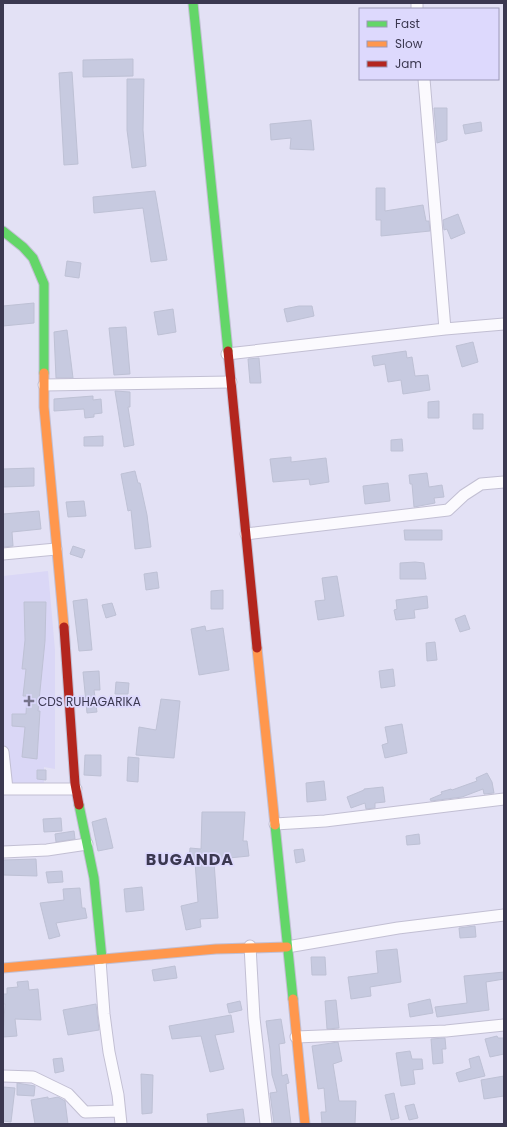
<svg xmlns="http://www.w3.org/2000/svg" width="507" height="1127" font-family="Poppins,sans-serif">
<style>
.built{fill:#dad7f6}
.building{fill:#c7cae0;stroke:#bec1d5}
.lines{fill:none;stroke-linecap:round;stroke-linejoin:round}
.street-casing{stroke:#c2bfd3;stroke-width:13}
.fast-casing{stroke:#c2bfd3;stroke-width:11}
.slow-casing{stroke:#c2bfd3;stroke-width:11}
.jam-casing{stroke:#c2bfd3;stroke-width:11}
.street{stroke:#fbfafe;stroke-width:11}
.fast{stroke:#63d668;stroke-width:9}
.slow{stroke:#ff974d;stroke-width:9}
.jam{stroke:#b3261e;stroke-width:9}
.poi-dot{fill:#76738a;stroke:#ddd9fd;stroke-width:1.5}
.labels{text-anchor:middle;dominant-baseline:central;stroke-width:3.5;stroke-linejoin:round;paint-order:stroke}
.poi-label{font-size:12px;fill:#3b3850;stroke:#ddd9fd;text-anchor:start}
.district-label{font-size:16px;font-weight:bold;letter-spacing:1px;fill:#3b3850;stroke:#ddd9fd}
</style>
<rect width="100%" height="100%" fill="#e3e1f5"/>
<!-- built -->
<path class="built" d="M48,571l7,79v119l-11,-2v20l-37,-3 -4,-32v-176z"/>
<!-- building -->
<path class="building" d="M133,59v17l-50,1v-17z
M72,72l6,92 -14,1 -5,-92z
M127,79h17l-1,51 3,36 -14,2 -5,-38z
M434,108h13v32l-10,3z
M311,120l3,30 -24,-1 1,-11 -20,2 -1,-16z
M481,122l1,9 -17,3 -2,-9z
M376,188h9v23l38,-6 3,16h3l1,10 -49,5v-16h-5z
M155,191l12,69 -16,2 -8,-54 -49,5 -1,-16z
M458,214l7,19 -14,6 -4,-10 -3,1 -1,-10z
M67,261l14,2 -2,15 -14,-2z
M34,303v20l-31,3v-20z
M299,306h13l2,10 -27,6 -3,-13z
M173,309l3,23 -18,3 -4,-23z
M126,327l4,47 -16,1 -5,-47z
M67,330l6,48h-17l-2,-46z
M473,342l5,20 -16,5 -6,-21z
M406,351l1,7 5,-1 3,19 13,-1 2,15 -27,4 -2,-14 -13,2 -3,-18 -11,2 -2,-10z
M259,358l2,25h-11l-2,-24z
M115,391l15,1v15h-2l6,38 -10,2z
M93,396v4l8,-1 1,14 -8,1v3l-9,1 -1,-9 -30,2v-12z
M439,401v17h-11v-16z
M473,414h10v15h-10z
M103,436v10h-19v-9z
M402,439l1,12h-12v-11z
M291,457v5l35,-4 3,24 -19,3 -1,-6 -36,3 -3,-23z
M34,468v18l-31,1v-18z
M135,471l3,12h2l7,32 4,32 -16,2 -4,-39 -3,1 -7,-37z
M427,473l2,14 13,-2 2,12 -10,1 1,5 -21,4 -2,-23h-2l-1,-9z
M388,483l2,18 -25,3 -2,-18z
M84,501l2,15 -18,1 -2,-15z
M39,511l2,18 -29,3 1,14 -10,1v-33z
M404,530h38v10h-37z
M73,546l12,4 -3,8 -12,-4z
M415,562l9,1 2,16h-26v-16z
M157,572l2,16 -13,2 -2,-16z
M337,576l7,40 -26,4 -3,-19 10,-1 -3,-22z
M223,590v19h-12v-18z
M427,596l1,12 -14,2 1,8 -19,2 -2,-10 3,-1 -1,-9z
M87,599l5,51 -13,1 -6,-50z
M24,602h22l-1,39 -7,70h2l-3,48 -15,-2 3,-30 -13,-1v-12h14l1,-18h-4l3,-27h-4l3,-29z
M112,603l4,12 -10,3 -4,-13z
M465,615l5,14 -10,3 -5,-13z
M205,626l1,5 17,-3 6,42 -30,5 -8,-46z
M435,642l2,18 -10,1 -1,-18z
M393,669l2,17 -14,2 -2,-17z
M99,671l1,19h-6l3,22 -10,1 -4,-41z
M116,682l13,1 -1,11h-13z
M161,699l19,2 -6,57 -38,-3 3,-28 17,3z
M402,724l5,29 -22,5 -3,-13 6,-2 -3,-16z
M85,755h16v21l-17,-1z
M128,757l11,1 -1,24 -11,-1z
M37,770h9v10l-9,-1z
M487,773l5,9 2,11 -10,1 -1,-5 -21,8 -31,4 -1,-2 12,-5 -1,-2 10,-3 1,1 25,-9 -1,-3z
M324,781l2,19 -19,2 -1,-19z
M383,787l2,15 -10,1v5l-9,1 -1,-6 -14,5 -4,-11 17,-7v-1z
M202,812h43l-2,29h4l2,15 -30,3v3h-5l4,56 -18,1 1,8 -15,3 -5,-24 17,-4 -3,-40 -6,-1 1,-13 11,1z
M61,818l1,13 -18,1 -1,-13z
M106,818l7,30 -15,3 -6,-29z
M74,831l1,8 -19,3 -1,-8z
M419,834l1,10 -13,1 -1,-9z
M303,849l2,12 -9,2 -2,-13z
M36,859l1,17 -34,-1v-15z
M62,871l1,11 -15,1 -2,-11z
M142,887l2,23 -18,2 -2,-23z
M80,888l2,20h3l2,10 -31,5 4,13 -11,3 -9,-36 24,-3 -1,-11z
M475,926l1,11 -16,1 -1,-10z
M397,949l4,33 -31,5 1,9 -20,3 -3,-22 30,-4 -2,-22z
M311,957h14l1,18h-14z
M175,966l2,12 -23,3 -2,-11z
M504,972v7l-18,3 3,28 -52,7 -2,-10 32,-4 -3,-27z
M28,981l1,9 9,-1 3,31 -26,-1 2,17 -14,1 2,-33h-2v-10h4v-6l11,-1 -1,-5z
M430,999l3,14 -23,4 -2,-13z
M336,1000l3,28 -12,1 -2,-28z
M240,1001l2,9 -13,3 -2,-9z
M96,1004l3,26 -31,5 -5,-25z
M231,1015l3,17 -19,3 9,34 -14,3 -9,-36 -29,3 -3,-13z
M281,1019l4,24 -6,1 3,32 5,-2 2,9 -3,1 5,40h-17l-4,-31 7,-1 -5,-17 -2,-26 -4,-28z
M497,1036l1,2h6v16l-14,3 -5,-18z
M445,1038l1,11h-4l1,14 -10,1 -2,-25z
M338,1042l4,19 -9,3 6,37h17l-1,23h-33l-1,-12h5l-2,-24 -6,1 -6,-43z
M410,1051l2,8h10l1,10 -10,1 2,14 -14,2 -5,-33z
M479,1056l6,20 -26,6 -3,-9 15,-5 -2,-9z
M62,1058l2,13 -9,2 -2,-14z
M141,1074l12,1 -1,38 -10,1z
M504,1076v20l-20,3 -3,-19z
M17,1083l18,3 -1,10 -17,-1z
M3,1087l12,1 -4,34 -8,-1z
M394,1093l5,25 -8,2 -6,-25z
M48,1097v2l10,-2 7,4 3,23h-33l-4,-24z
M414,1104l4,14 -9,2 -4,-14z
M243,1109l2,15 -37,-1 -1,-9z"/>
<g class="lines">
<!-- street casing -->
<g class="street-casing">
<path id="street" d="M417,3v6
M424,79l21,250
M227,354l218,-25 59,-5
M44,385l187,-3
M246,534l202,-24 16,-15 17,-11 23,-2
M3,554l53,-5
M3,752l4,37
M3,789h73
M275,824l50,-3 179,-22
M3,852l44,-2 40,-6
M250,946l4,72 12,106
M287,947l111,-19 106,-13
M100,960l4,54 5,38 9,43 3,29
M296,1037l150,-6 58,-6
M3,1076l30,1 35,17 17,18 34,-1"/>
</g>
<!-- fast casing -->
<g class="fast-casing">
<path id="fast" d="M193,3l35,348
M3,231l20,16 10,11 11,26v89
M79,805l15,73 8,81
M275,825l18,174"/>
</g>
<!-- slow casing -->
<g class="slow-casing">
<path id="slow" d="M44,373v34l20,220
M257,648l18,177
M3,968l213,-19 71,-2
M293,999l12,125"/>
</g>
<!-- jam casing -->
<g class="jam-casing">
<path id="jam" d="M228,351l29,297
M64,627l11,157 4,21"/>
</g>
<!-- street -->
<use href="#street" class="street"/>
<!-- fast -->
<use href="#fast" class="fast"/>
<!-- slow -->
<use href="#slow" class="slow"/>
<!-- jam -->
<use href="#jam" class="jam"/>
</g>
<!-- markers -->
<path class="poi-dot" d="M27 695h4v4h4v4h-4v4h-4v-4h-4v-4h4z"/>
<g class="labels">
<!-- poi labels -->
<g class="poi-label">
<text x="38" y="701">CDS RUHAGARIKA</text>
</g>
<!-- district labels -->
<g class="district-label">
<text x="190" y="859">BUGANDA</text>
</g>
</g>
<!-- border -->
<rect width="507" height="1127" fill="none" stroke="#3b3850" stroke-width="8"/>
<!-- legend -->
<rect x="359" y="8" width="140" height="72" fill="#ddd9fd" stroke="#9c99b8"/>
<rect x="367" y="21" width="20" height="6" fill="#63d668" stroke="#9c99b8"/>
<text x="395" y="28" font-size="12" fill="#3b3850">Fast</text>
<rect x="367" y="41" width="20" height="6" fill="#ff974d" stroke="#9c99b8"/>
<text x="395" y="48" font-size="12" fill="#3b3850">Slow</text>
<rect x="367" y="61" width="20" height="6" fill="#b3261e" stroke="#9c99b8"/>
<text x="395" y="68" font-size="12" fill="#3b3850">Jam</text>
</svg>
